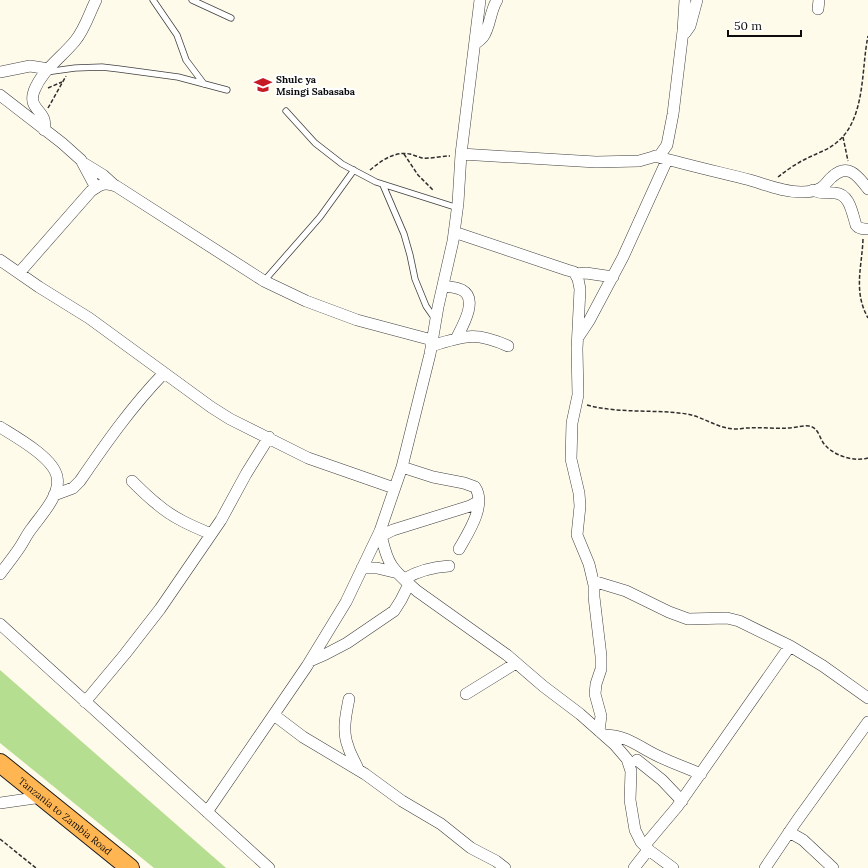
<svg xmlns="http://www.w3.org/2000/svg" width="868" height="868" font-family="Lora,serif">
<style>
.forest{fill:#b5de90}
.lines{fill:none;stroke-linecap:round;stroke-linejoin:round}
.service-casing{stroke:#3f3f3f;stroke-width:7}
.minor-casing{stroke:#3f3f3f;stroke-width:12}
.trunk-casing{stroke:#1d1d1d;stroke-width:20}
.path{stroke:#2e2e2e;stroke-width:1.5;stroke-dasharray:4 2;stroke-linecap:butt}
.service{stroke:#fff;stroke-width:5.5}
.minor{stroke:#fff;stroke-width:11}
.trunk{stroke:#ffb652;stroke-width:18}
.labels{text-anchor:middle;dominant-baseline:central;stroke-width:4;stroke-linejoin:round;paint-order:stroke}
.poi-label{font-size:10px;font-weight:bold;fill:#0c0c0c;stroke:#fff;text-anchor:start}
.street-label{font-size:10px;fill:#0c0c0c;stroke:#fff}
</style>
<rect width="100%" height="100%" fill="#fffbeb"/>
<!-- forest -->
<path class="forest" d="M0,670l226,198h-72l-154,-125z"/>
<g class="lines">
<!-- service casing -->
<g class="service-casing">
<path id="service" d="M153,0l24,35 9,25 18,24
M192,0l39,18
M46,72l29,-4 27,-1 17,2 59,8 49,13
M286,111l29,32 27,21 34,18 82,26
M383,185l21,49 6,21 5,24 11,27 9,13
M264,281l56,-64 34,-47"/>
</g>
<!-- minor casing -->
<g class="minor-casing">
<path id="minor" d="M818,9l1,-9
M685,33l5,-7 7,-26
M475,44c2,-2 6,-4 8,-7 7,-9 7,-26 14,-37
M0,72l30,-6 19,3
M0,95l62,48 19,17 15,28
M44,130c5,-20 -17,-19 -10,-39 8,-21 27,-33 41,-50 10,-12 14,-27 21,-41
M461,154l135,8 43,-1 21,-6 7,-10 6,-31 10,-83 2,-31
M655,156c32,9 63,16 95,24 17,5 33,12 51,12 6,0 15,-1 20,-4 5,-3 7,-8 11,-11 16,-15 26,-1 36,12
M85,164l18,11 11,10
M813,190c10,5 12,2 22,3 15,1 17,20 21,32 3,4 7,4 12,4
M454,232l113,38 7,2 4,7 2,10 -3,60 1,46 -6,28 -1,36 8,34 1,13 -3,29 12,29 5,21v12l7,59v13l-5,15 -1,10 6,22 -2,15
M0,260l39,27 50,31 122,89 19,12 78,39 86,30
M19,273l72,-82c10,-7 13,-9 25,-5l148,95 42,20 51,19 75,20
M575,274l11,-1 27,4
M443,286c6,1 13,1 19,4 17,9 0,37 -6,49
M579,336l10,-15 34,-64 44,-97
M431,346c34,-10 43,-15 77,0
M0,427c16,10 54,31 57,50 4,18 -16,38 -25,51 -5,6 -8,13 -12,19 -6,9 -13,18 -20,27
M402,467l31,10 31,6 11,4c12,18 -7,46 -16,62
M132,481c8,8 16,16 25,23 16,14 35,22 54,30
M54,495l19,-7 7,-7c26,-38 52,-75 84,-108
M380,531c3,11 5,25 12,35 7,10 16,17 25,25l90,64 36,31 37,28 35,31 12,14 4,12 -1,29 5,30 6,12 9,9 23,17
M381,536l12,-6 77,-24 9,-5
M362,568h15l21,5
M404,579c14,-8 28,-12 45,-13
M593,581l33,10 43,21 19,7 39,-1 12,3 51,25 33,20 45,32
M0,624l269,244
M310,661l16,-7 21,-11 47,-32 7,-11 8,-16
M466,694l50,-31
M349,699c-3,15 -7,32 -1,47 2,8 7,15 10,23
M85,702l40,-48 35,-45 61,-89 25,-46 23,-37
M274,715l29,22 62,37 37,27 39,23 30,24 25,13 9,7
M605,735c24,1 32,11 53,21 14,7 29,12 43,18
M637,760l25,20 20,21
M0,803l42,-6
M207,812l100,-146 39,-64 34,-71 22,-64 28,-113 8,-47 15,-66 5,-38 3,-49 19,-154
M789,832l14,8 30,28
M645,845l32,-38 113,-161
M634,868l14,-18
M765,868l31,-46 72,-100"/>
</g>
<!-- trunk casing -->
<g class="trunk-casing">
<g id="trunk">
<path id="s1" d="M0,763l130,105"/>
</g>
</g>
<!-- path -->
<path class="path" d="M48,88l14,-6
M48,108l18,-32
M843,137l5,24
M404,154l14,21 16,16
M370,170c11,-9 24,-19 40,-16 4,1 8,3 12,4 8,1 19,-2 28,-2
M778,177c10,-8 22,-16 34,-21 8,-4 17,-7 24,-13 30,-23 25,-74 32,-107
M863,239c-1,28 -10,52 5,79
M587,405c33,9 67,4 100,9 17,3 31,15 49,15 4,0 8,-1 12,-1 13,-1 27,1 40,0 7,0 14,-3 21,-2 11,2 10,14 17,20 9,10 29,16 42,12
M0,839l36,29"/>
<!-- service -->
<use href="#service" class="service"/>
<!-- minor -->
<use href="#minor" class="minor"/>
<!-- trunk -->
<use href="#trunk" class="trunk"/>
</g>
<!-- icons -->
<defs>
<g id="school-bare" transform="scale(1.38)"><path d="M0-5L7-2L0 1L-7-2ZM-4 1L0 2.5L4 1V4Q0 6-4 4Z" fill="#c61a25" stroke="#fff" stroke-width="2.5" paint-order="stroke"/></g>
</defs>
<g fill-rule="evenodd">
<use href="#school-bare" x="263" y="85"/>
</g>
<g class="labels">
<!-- poi labels -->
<g class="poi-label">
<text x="276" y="79">Shule ya<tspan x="276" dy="12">Msingi Sabasaba</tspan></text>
</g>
<!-- street labels -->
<g class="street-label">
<text stroke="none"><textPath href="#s1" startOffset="84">Tanzania to Zambia Road</textPath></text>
</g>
</g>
<!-- scale -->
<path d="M728 30v6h73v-6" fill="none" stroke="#0c0c0c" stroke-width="2"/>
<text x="734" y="30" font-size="12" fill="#0c0c0c" stroke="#ffffff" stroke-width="3" paint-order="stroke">50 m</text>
</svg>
